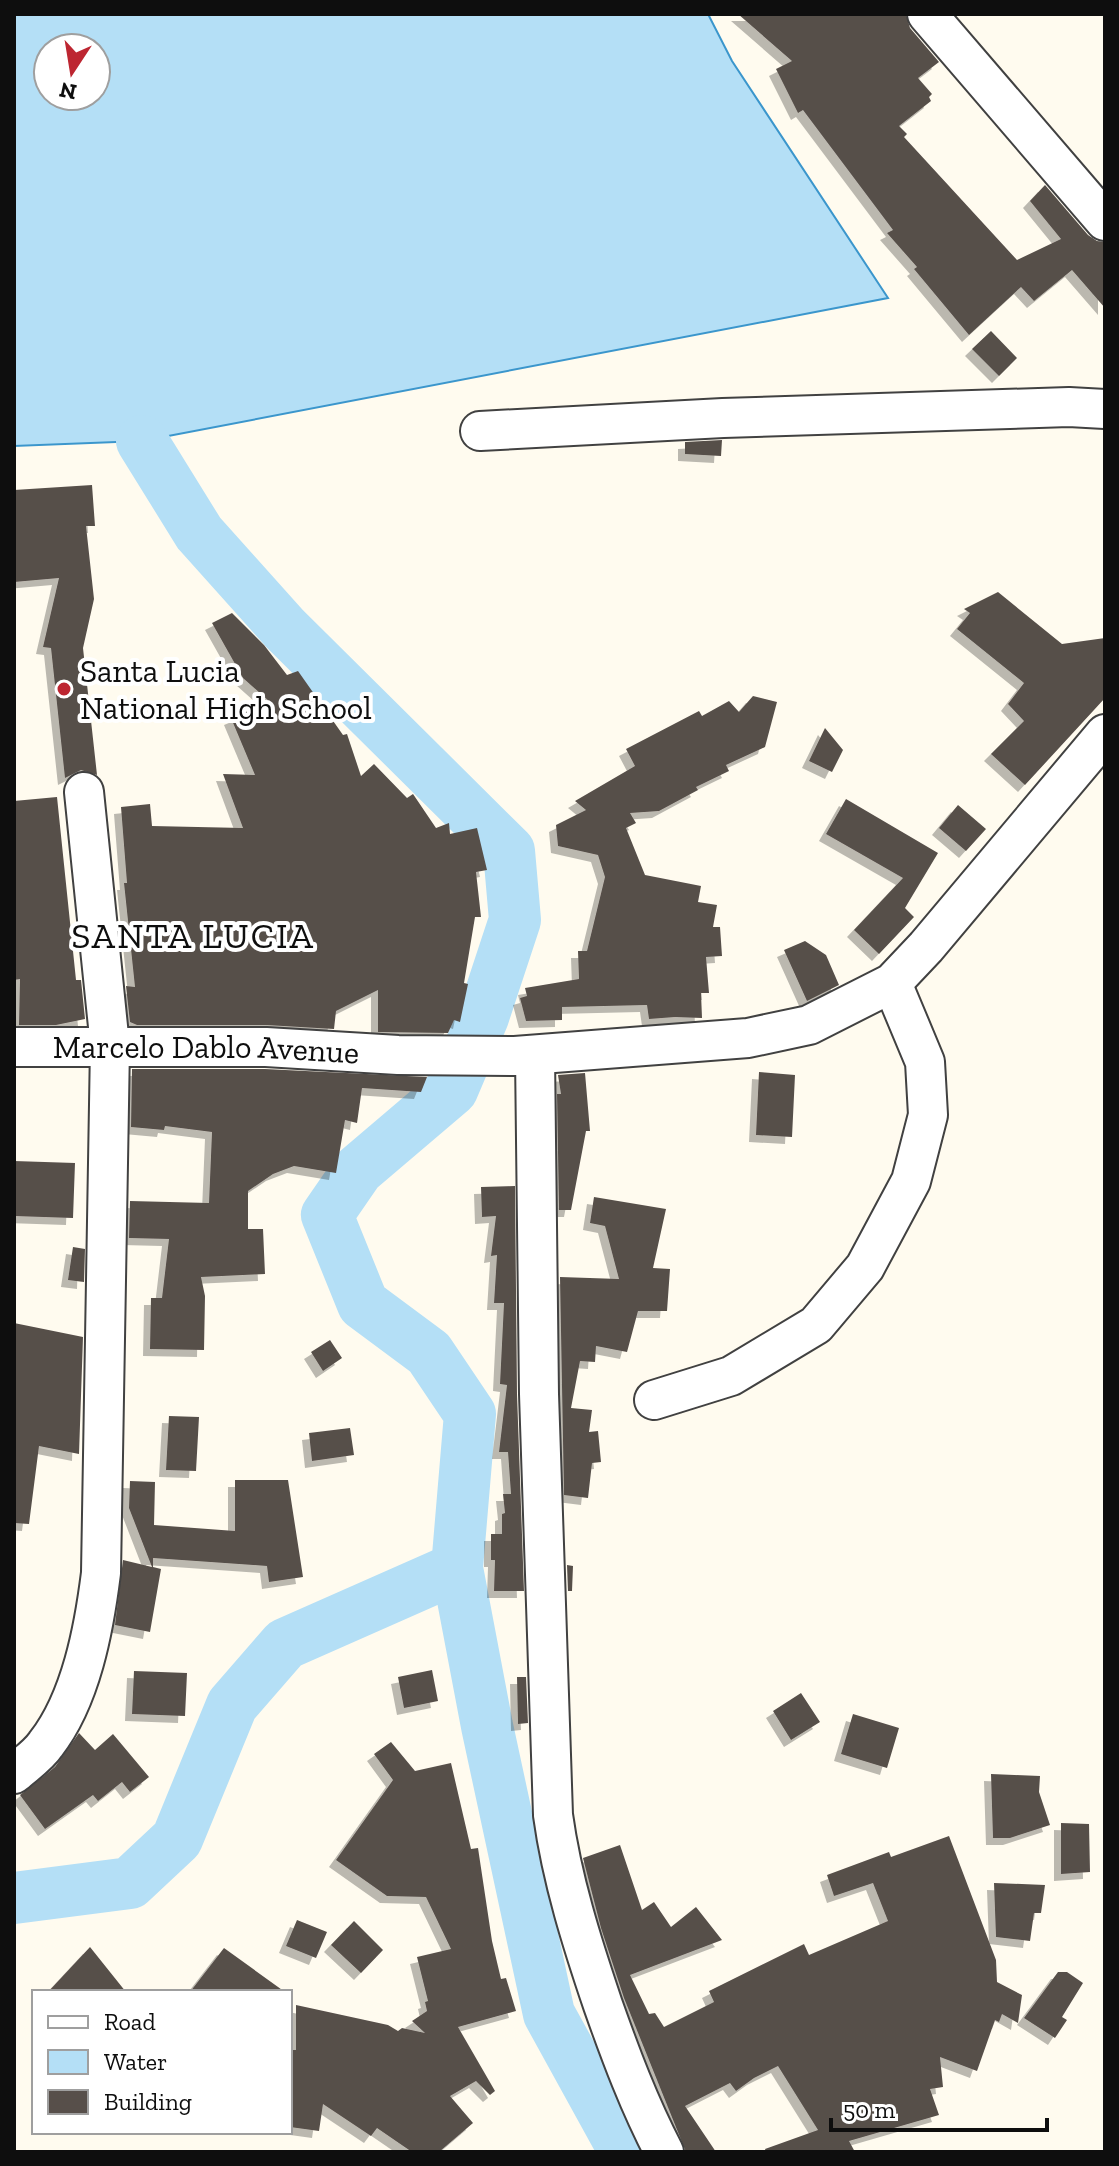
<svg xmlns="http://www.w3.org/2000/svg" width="1119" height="2166" font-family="'Zilla Slab',serif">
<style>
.water{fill:#b4dff6;stroke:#3b96cc;stroke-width:2;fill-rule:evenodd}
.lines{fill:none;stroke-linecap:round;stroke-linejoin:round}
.river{stroke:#b4dff6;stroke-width:52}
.building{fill:#574f4a;filter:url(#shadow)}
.minor-casing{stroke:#414141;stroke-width:42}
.minor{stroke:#fff;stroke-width:38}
.poi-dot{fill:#bd2631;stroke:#fff;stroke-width:3}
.labels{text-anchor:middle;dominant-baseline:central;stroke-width:8;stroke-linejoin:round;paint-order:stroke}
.poi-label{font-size:32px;fill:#0e0e0e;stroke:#fff;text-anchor:start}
.street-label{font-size:32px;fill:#0e0e0e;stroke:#fff}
.quarter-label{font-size:36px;letter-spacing:2px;fill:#0e0e0e;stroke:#fff}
</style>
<defs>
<filter id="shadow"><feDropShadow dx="-7" dy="7" stdDeviation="0" flood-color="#0004"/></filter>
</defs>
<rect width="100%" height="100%" fill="#fffbef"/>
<!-- water -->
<path class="water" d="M14,14h694l24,47 156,237 -746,143 -128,5zM48,48h48v48h-48z"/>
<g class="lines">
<!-- river -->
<path class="river" d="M142,441l57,92 86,96 224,222 6,69 -32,97 -31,73 -94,80 -31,45 36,89 66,49 41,61 -13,154 30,158 62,288 76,138
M14,1898l116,-15 47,-44 55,-134 53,-61 172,-76"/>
</g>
<!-- building -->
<path class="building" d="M738,14h168l4,14 29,34 -21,16 14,16 -3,3 2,4 -32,25 8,8 -3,3 113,123 44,-21 -31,-38 15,-16 43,50 9,6 8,1v66l-33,-38 -38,31 -13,-14 -52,48 -55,-66 3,-2 -30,-34 6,-3 -90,-120 -5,3 -22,-44 16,-8z
M991,331l26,27 -18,18 -27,-27z
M722,440l-1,16 -36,-2v-12z
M92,485l3,41h-9l8,73 -11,49 14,127 -16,-5 -16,8 -14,-130 -8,-1 16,-69 -45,4v-92z
M998,592l64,52 43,-6v60l-80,87 -34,-31 33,-33 -16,-17 16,-21 -67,-54 13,-16 -6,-4z
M232,613l32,32 23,30 11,-4 45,64 4,-1 14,42 13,-12 33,34 6,-4 23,34 13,-5 1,11 27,-6 10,42 -11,2 5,45h-6l-11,66 4,1 -8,38 -6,-2 -6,13 -70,-1v-42l-42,21 -2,18 -68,-4h-129l-7,-3 -4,-36 9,1 -11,-104h3l-6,-76 29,-3 2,22 91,2 -20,-54 32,1 -24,-57 39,-16 -27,-24 -31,-55z
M753,696l24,6 -12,45 -39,18 3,6 -33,16 2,3 -39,21 -29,2 6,10 -10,5 19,47 56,11 -3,16 19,3 -4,22h7l2,29 -16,1 3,36h-8l1,25 -27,-1 -26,2 -2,-14 -85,2v13l-36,1 -6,-23 7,-2 -2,-8 54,-9 -1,-28h9l18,-74 -7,-22 -40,-9 -2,-21 30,-15 -11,-9 60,-35 -9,-17 73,-38 3,5 27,-15 10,11z
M825,728l18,22 -11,22 -23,-11z
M57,797l19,183h5l4,39 -29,6h-37l1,-46 -6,1v-179z
M846,799l92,54 -33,55 9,9 -35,37 -25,-24 49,-52 -77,-44z
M958,805l28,24 -20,22 -27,-23z
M805,941l21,14 13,30 -32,16 -23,-51z
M265,1069l162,8 -6,15 -59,-4 -5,35 -12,-3 -9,53 -42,-7 -21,8 -25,17v38h15l2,45 -64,3 4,19 -1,54 -54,-1 1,-51h11l7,-59 -40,-1 1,-37 79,2 3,-71 -47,-6 -1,4 -33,-3 1,-58z
M759,1072l36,3 -3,62 -36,-2z
M585,1073l5,58h-4l-15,79h-12l-2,-116h4l-3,-19z
M14,1161l61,2 -2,55 -59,-2z
M515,1186l2,208 7,197h-30l1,-31h-4v-26h11v-20l3,-1 -2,-19h8l-3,-42h-9l8,-67 -7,-1 4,-81h-10l3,-48 -6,1 5,-40 -14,1 -1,-30z
M594,1197l72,12 -13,59 17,1 -3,42h-29l-11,41 -31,-6 -1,16 -15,-1 -9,47 21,2 -3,22 9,-1 3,31 -9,1 -4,35 -24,-3 -4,-218 59,2 -14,-53 -15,-3z
M73,1247l12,2 -1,33 -16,-2z
M14,1323l69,14 -4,117 -40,-8 -10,78 -15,-1z
M330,1340l12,18 -19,13 -12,-19z
M169,1416l30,1 -3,54 -30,-1z
M350,1428l4,27 -42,6 -3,-28z
M235,1480h53l15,97 -34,5 -2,-16 -114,-8v9l8,2 -11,63 -35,-7 8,-65 29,7 -23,-59 1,-27 25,1 -1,43 81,6z
M567,1565l6,1 -1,25h-4z
M432,1670l6,31 -34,7 -6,-31z
M134,1671l53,2 -2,43 -53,-2z
M517,1677h9l2,46 -10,1z
M801,1693l19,29 -29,18 -18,-29z
M853,1714l46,14 -12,40 -46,-14z
M79,1733l16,17 18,-16 36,43 -19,15 -8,-10 -24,19 -5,-6 -48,34 -25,-34 35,-28z
M391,1742l24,29 36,-8 20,86 7,-1 14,93 9,38 5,-1 10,33 -58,16 37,64 -5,4 -14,-14 -26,15 23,27 -34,29h-27l-35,-24 -6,8 -48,-32 -4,27 -29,-4v-77h6v-45l92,20 10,6 4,-3 23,5 -13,-12 15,-10 -2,-9 3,-1 -11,-44 34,-8 -25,-52 -39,-1 -51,-36 57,-80 -19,-26z
M991,1774l49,2 -1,16 11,33 -40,13h-17z
M1061,1823l28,1 1,48 -29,2z
M949,1836l47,124 1,22 25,13 -4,28 -16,-9 -3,8 -4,-2 -18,51 -37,-14 3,30 -13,2 9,26 -90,26 6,11h-89l-1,-3 53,-19 -40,-64 -24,12 -18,13 -6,-8 -45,23 31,46h-30l-62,-154 -23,-70 -18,-70 37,-13 22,65 12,-8 17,25 25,-20 26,33 -92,35 19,39 6,-1 9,14 50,-25 -5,-11 95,-47 5,11 79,-34 -15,-38 -39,13 -7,-21 62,-23 2,5z
M994,1883l51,2 -4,28h-7l-4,28 -34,-4z
M297,1920l30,12 -11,26 -30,-12z
M354,1921l29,29 -22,23 -30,-28z
M90,1947l36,45h-78z
M224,1948l61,44h-95z
M1058,1972h9l16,11 -21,34 5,3 -12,18 -31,-20z"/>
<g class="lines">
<!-- minor casing -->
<g class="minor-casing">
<g id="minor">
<path d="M927,14l178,207"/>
<path d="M480,431l243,-13 346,-11 36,2"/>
<path id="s1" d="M14,1047h252l132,8 117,1 233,-18 61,-13 83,-42 34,-36 179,-213"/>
<path d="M535,1055l4,339 14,421c9,65 29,128 50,190 18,51 36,99 61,147"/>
<path d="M654,1400l77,-24 85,-51 49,-58 46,-86 17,-66 -3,-53 -33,-79"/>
<path d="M14,1774c11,-10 24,-18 32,-30 35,-45 48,-115 55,-171l9,-527 -26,-254"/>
</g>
</g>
<!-- minor -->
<use href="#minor" class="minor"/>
</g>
<!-- markers -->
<circle class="poi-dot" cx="64" cy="689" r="8"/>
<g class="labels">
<!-- poi labels -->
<g class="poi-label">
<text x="80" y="671">Santa Lucia<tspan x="80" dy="37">National High School</tspan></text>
</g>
<!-- street labels -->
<g class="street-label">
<text stroke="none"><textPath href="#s1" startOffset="192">Marcelo Dablo Avenue</textPath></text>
</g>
<!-- quarter labels -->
<g class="quarter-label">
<text x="193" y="935">SANTA LUCIA</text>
</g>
</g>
<!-- border -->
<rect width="1119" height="2166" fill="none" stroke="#0e0e0e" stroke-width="32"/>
<!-- legend -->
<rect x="32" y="1990" width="260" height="144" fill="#ffffff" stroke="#9f9f9f" stroke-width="2"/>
<rect x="48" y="2016" width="40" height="12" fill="#ffffff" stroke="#9f9f9f" stroke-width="2"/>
<text x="104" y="2030" font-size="24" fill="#0e0e0e">Road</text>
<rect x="48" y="2050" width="40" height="24" fill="#b4dff6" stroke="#9f9f9f" stroke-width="2"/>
<text x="104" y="2070" font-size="24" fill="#0e0e0e">Water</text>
<rect x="48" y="2090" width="40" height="24" fill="#574f4a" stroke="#9f9f9f" stroke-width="2"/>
<text x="104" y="2110" font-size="24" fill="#0e0e0e">Building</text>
<!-- north arrow -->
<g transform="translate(72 72) rotate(192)"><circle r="38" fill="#ffffff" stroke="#9f9f9f" stroke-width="2"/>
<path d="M0-6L14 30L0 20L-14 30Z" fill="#bd2631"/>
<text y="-12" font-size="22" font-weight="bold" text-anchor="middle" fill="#0e0e0e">N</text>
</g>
<!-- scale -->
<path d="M831 2118v12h216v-12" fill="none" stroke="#0e0e0e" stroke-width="4"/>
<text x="843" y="2118" font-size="24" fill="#0e0e0e" stroke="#ffffff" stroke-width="6" paint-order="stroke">50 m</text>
</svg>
